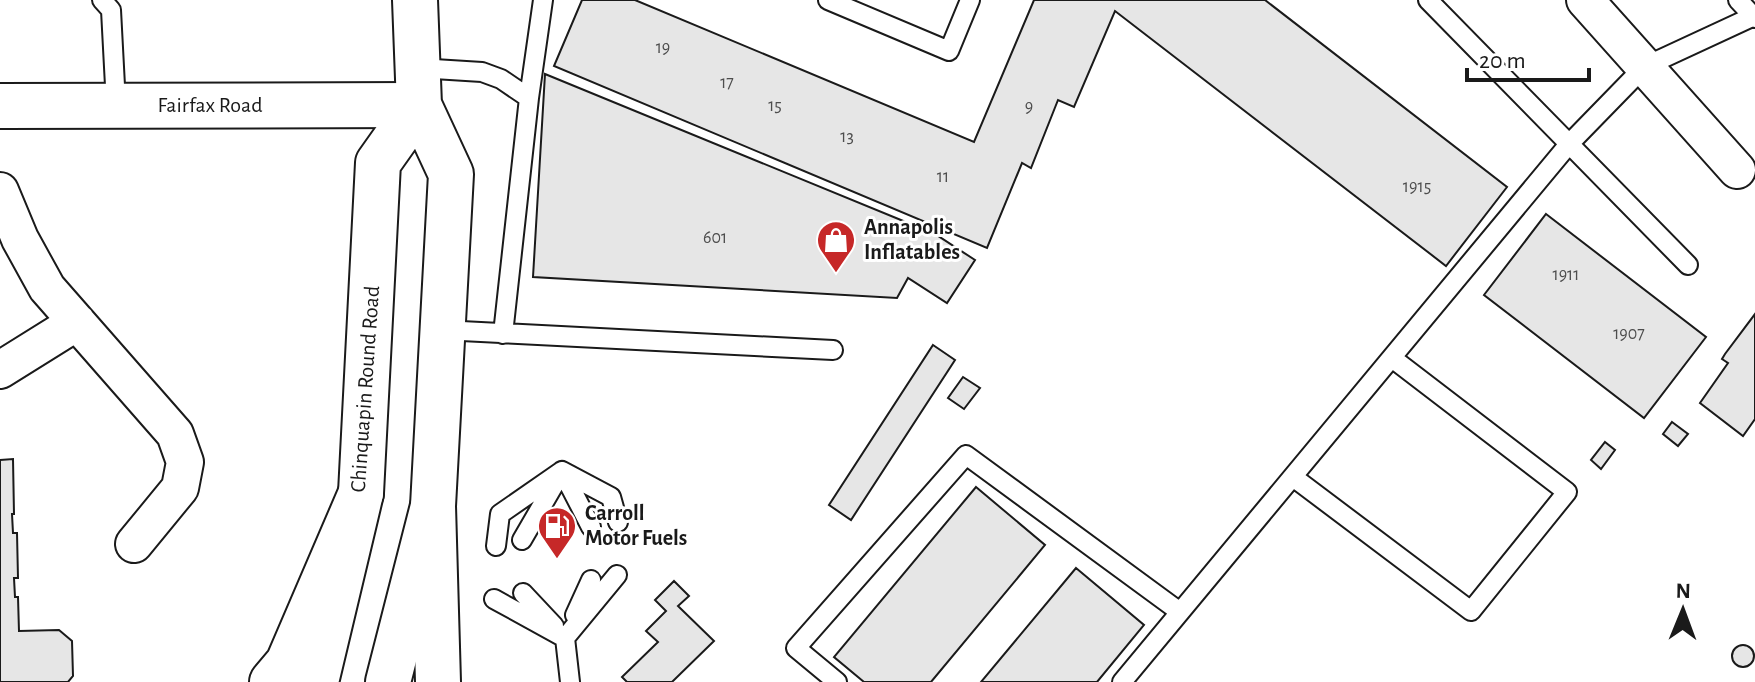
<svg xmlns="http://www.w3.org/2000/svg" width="1755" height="682" font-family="'Alegreya Sans',sans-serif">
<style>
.building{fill:#e6e6e6;stroke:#1a1a1a;stroke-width:2}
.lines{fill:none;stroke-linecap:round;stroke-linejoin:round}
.service-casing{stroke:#1a1a1a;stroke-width:22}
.minor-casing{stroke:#1a1a1a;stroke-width:40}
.tertiary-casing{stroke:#1a1a1a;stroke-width:48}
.secondary-casing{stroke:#1a1a1a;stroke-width:48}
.primary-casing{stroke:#1a1a1a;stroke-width:48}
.service{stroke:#fff;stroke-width:18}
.minor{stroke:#fff;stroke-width:36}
.tertiary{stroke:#fff;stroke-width:44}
.secondary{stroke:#fff;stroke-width:44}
.primary{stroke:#fff;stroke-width:44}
.labels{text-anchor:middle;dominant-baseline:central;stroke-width:6;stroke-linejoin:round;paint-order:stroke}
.number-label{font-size:18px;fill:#4d4d4d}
.street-label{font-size:22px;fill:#1a1a1a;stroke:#fff}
.poi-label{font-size:22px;font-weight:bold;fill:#1a1a1a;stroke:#fff;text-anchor:start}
</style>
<rect width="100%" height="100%" fill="#fff"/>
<!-- building -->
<path class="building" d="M582,0h53l339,142 60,-142h231l242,187 -61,79 -331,-255 -41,96 -16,-7 -27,68 -9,-5 -35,85 -433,-182z
M545,74l390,160 40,26 -28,43 -39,-25 -11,20 -364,-21z
M1546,214l160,123 -62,81 -160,-123z
M1755,314v105l-12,17 -43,-33 28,-40 -6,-4 3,-5z
M933,345l22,15 -104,160 -22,-15z
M963,377l17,11 -16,21 -16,-11z
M1672,422l16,12 -10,12 -15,-12z
M1605,442l10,8 -14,19 -10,-9z
M13,459l1,55h-2l1,19h4l1,45h-4l1,19h3l1,34 40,-1 13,11 1,35 -5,6h-68v-222z
M976,487l69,58 -114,137h-67l-30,-25z
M1076,568l68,57 -47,57h-116z
M674,581l15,15 -11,10 36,35 -42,41h-45l-5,-5 36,-35 -12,-11 20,-20 -11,-11z
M1732 656a11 11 0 1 1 22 0a11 11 0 1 1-22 0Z"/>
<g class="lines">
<!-- service casing -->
<g class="service-casing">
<path id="service" d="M102,0l9,10 5,95
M828,0l121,51 21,-51
M1428,0l260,265
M1738,0l17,18
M418,68l64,4 19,7 28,19
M442,330l391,20
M503,334l26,-236 14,-98
M1293,477l178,134 96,-119 -175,-134
M522,540l40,-69 29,56
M496,546l4,-32 62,-43 49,26 7,25
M523,593l31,33
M494,599l71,39 52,-63
M575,615l16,-35
M565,638l5,44
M837,682l-41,-34 170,-193 214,157
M1122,682l447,-538 75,-77 110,-51"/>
</g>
<!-- minor casing -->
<g class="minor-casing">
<path id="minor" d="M1585,0l152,170
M0,191l20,48 27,49 128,146 10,28 -5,26 -46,56
M0,370l77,-48"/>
</g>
<!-- tertiary casing -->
<g class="tertiary-casing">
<path id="tertiary" d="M0,106l419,-1"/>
</g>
<!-- secondary casing -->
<g class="secondary-casing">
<path id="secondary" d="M316,682l45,-189 17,-330 41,-58
M388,682l45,-176 18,-332 -32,-69 -4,-105"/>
</g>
<!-- primary casing -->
<g class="primary-casing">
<path id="primary" d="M433,506l5,176
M272,682l16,-19 73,-170"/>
</g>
<!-- service -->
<use href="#service" class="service"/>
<!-- minor -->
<use href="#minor" class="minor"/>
<!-- tertiary -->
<use href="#tertiary" class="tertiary"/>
<!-- secondary -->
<use href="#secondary" class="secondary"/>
<!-- primary -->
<use href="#primary" class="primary"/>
</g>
<!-- icons -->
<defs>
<g id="shop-pin" transform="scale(2)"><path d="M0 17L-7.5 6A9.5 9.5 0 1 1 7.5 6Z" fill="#c62828" stroke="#fff"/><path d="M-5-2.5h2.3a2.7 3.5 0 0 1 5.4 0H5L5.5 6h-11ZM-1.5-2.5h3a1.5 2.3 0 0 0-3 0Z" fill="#fff"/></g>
<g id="fuel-pin" transform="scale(2)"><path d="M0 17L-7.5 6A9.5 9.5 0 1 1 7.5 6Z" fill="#c62828" stroke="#fff"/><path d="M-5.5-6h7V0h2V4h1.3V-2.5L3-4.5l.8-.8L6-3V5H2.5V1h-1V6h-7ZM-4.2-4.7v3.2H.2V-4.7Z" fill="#fff"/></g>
</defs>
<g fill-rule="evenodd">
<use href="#shop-pin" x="836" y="240"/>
<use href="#fuel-pin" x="557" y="526"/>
</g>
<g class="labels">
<!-- number labels -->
<g class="number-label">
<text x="663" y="48">19</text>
<text x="727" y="83">17</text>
<text x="775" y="106">15</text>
<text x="1029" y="107">9</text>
<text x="847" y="137">13</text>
<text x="943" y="177">11</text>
<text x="1417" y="187">1915</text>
<text x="715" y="238">601</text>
<text x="1566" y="275">1911</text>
<text x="1629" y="334">1907</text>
</g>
<!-- street labels -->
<g class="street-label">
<text x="210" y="105">Fairfax Road</text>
<text transform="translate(365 389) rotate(-86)">Chinquapin Round Road</text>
</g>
<!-- poi labels -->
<g class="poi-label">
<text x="864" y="227">Annapolis<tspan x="864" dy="25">Inflatables</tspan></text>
<text x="585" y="513">Carroll<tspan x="585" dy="25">Motor Fuels</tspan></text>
</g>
</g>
<!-- north arrow -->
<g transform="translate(1683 610) rotate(1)" stroke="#ffffff" stroke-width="6" paint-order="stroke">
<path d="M0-6L14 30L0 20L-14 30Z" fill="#1a1a1a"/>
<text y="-12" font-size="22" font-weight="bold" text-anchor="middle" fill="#1a1a1a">N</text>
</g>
<!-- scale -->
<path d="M1467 68v12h122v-12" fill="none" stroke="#1a1a1a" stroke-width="4"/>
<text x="1479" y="68" font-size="24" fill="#1a1a1a" stroke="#ffffff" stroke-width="6" paint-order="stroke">20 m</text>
</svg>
